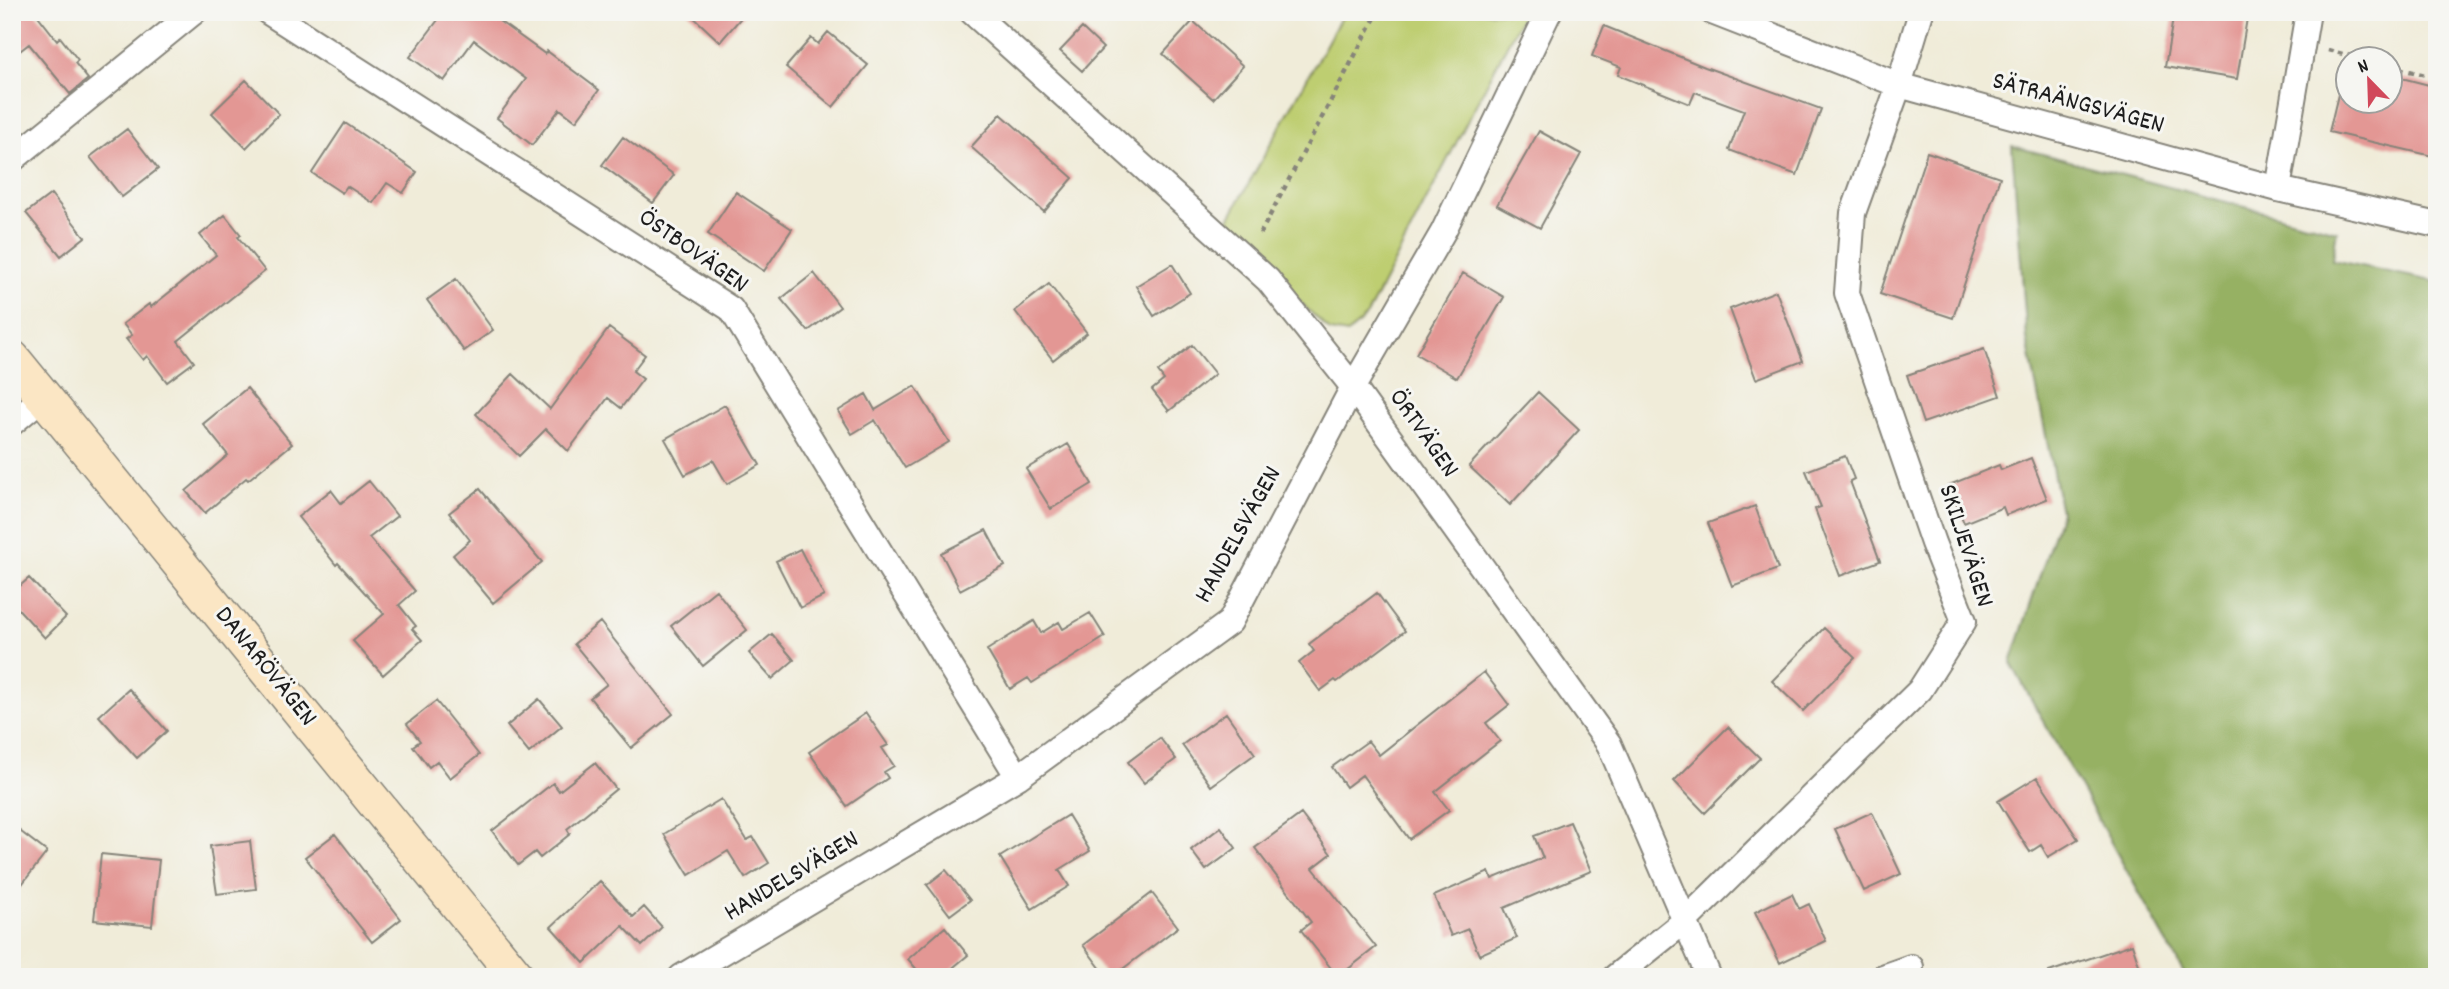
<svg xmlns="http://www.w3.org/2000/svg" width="2449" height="989" font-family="Dekko,sans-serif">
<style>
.green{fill:#bece71;stroke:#6d7546;stroke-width:2}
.forest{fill:#96b163;stroke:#596640;stroke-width:2}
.building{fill:#e39794}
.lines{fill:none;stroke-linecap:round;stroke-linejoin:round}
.street-casing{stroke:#86847a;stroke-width:28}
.secondary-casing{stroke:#86847a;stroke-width:38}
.path{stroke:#86847a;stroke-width:4.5;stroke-dasharray:5 5;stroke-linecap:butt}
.street{stroke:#fff;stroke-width:24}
.secondary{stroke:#fbe6c4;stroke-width:35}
.labels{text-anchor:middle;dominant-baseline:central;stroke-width:6;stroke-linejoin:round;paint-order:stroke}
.street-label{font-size:26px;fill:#1c1c1c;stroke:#f6f6f2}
</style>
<rect width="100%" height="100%" fill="#f6f6f2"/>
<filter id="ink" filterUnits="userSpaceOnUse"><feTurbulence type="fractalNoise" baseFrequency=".0143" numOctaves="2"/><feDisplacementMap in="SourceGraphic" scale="14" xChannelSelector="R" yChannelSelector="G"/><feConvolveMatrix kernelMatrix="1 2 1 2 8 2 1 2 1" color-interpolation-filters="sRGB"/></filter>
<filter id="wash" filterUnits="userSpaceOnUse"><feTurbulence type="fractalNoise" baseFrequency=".00686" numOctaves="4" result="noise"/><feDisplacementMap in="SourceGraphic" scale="28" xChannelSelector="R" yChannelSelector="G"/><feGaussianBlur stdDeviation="1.57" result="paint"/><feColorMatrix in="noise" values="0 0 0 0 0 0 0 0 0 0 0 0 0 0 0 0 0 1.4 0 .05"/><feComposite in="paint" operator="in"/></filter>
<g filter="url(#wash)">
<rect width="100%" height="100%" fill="#f0ecd9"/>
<!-- green -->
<path class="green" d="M1344,12h180l-157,303 -19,19 -18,-3 -106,-103z"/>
<!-- forest -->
<path class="forest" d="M2012,146l325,85 -5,29 105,22v695h-251l-175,-314 50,-151 -34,-173z"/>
<g id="blocks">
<!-- building -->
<path class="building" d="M12,12h23l22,28 3,-3 18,23 -3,3 13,16 -18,15 -41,-50 -17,13z
M436,12h59l-3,4 53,38 2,-3 52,39 -23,31 -16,-12 -28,36 -35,-27 29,-39 -52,-39 -30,41 -34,-24 31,-41z
M688,12h58l-26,30z
M2174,12h74l-11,67 -72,-12z
M1193,21l50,45 -30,33 -50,-45z
M1604,26l101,41 116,42 -24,66 -68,-25 15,-40 -49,-18 -5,12 -72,-29 3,-8 -29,-11z
M1082,28l21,20 -21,23 -22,-20z
M828,32l40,33 -35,42 -47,-40 25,-29 7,6z
M2390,75l47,12v70l-108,-25 13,-54 6,1v23h42z
M246,80l33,34 -33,34 -34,-35z
M1001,114l72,64 -29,34 -73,-65z
M345,123l72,49 -14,21 -16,-10 -14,20 -26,-17 -5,7 -30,-20z
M127,129l31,40 -36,28 -32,-40z
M1539,131l42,23 -41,74 -43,-23z
M623,137l51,38 -21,28 -51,-38z
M1927,152l73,25 -47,141 -73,-24z
M736,192l56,37 -28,42 -56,-37z
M51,194l34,43 -24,19 -35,-43z
M225,215l16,20 -3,2 27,34 -87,70 16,21 -27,20 -20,-26 -4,4 -17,-21 6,-4 -9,-11 26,-20 2,3 65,-52 -16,-20z
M1172,264l18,29 -36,23 -18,-30z
M814,273l26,34 -32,24 -27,-32z
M1463,273l41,24 -47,81 -41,-24z
M456,279l37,51 -29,21 -37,-51z
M1049,284l38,49 -34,27 -38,-49z
M1776,291l27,70 -47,18 -26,-70z
M609,328l36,27 -12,16 10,8 -22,29 -13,-10 -40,53 -22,-22 -27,27 -43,-42 37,-40 37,35z
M1192,345l23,29 -46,37 -17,-21 12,-10 -6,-8z
M1984,349l16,47 -77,27 -16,-48z
M915,386l34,56 -44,26 -30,-48 -23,14 -14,-23 28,-17 9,16z
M247,388l45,56 -44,36 -2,-2 -41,35 -19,-22 42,-36 -25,-31z
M1538,392l41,38 -69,75 -41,-39z
M725,405l35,60 -33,19 -14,-24 -28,15 -20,-36z
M1068,444l24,40 -41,25 -25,-40z
M1845,456l9,23 -4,2 30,80 -40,15 -25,-67 6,-2 -15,-36z
M2031,458l16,41 -41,16 -3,-8 -39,16 -15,-38 50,-20 2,5z
M369,481l28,35 -28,22 46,53 -16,14 17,21 -4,3 10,11 -39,35 -30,-34 31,-27 -46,-51 -2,2 -38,-48 33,-27 10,13z
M480,489l62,73 -49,41 -40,-48 17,-15 -21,-27z
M1755,506l23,63 -46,17 -24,-63z
M986,530l19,36 -45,24 -19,-37z
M800,549l24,47 -24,12 -24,-47z
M29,578l37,39 -21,21 -33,-36v-9z
M716,590l31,40 -44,36 -32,-40z
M1377,593l28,38 -68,51 -2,-2 -15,11 -21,-28 15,-12 -5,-7z
M1090,613l15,24 -73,46 -4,-5 -18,11 -23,-39 47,-29 7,12 18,-11 4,7z
M600,622l73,92 -42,34 -41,-50 17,-14 -33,-40z
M1824,628l31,30 -52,53 -31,-30z
M772,634l22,26 -22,19 -23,-26z
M1484,672l25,33 -23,18 14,18 -65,51 14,18 -40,29 -47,-64 -16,12 -14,-20 36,-26 11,14z
M129,689l38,42 -30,27 -38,-42z
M539,699l23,27 -33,27 -22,-27z
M436,701l43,54 -29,23 -13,-17 -8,6 -16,-21 7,-5 -13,-17z
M866,713l22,32 -6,3 12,18 -10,6 4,6 -41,28 -38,-54z
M1226,713l29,41 -44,32 -29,-41z
M1728,727l32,31 -55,55 -31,-32z
M1160,738l16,21 -32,24 -16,-21z
M595,763l21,26 -49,40 3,5 -30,24 -5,-6 -17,13 -26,-34 61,-48 6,8z
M2037,777l41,62 -30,18 -7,-12 -11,7 -32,-51z
M721,799l26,41 6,-3 16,26 -24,15 -17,-27 -39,24 -25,-41z
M1872,812l29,62 -37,17 -29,-62z
M1301,814l30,40 -18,14 63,79 -38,30 -37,-47 10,-8 -56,-74z
M1068,815l22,36 -31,19 10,16 -37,23 -32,-52z
M1570,822l21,49 -87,37 13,30 -38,17 -11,-26 -17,7 -17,-40 55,-24 3,7 51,-21 -9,-22z
M12,825l35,27 -35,45z
M1221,827l15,21 -30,22 -15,-20z
M335,834l66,85 -29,23 -67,-85z
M250,841l6,48 -39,5 -7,-48z
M101,854l58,6 -7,66 -58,-6z
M946,870l24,30 -20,15 -23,-30z
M600,881l33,36 11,-10 18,20 -20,19 -19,-20 -39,37 -33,-36z
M1152,893l26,34 -66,50h-5l-24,-32z
M1792,894l7,15 10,-5 17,37 -46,22 -25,-51z
M945,927l23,28 -26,22h-19l-15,-18z
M2132,944l11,33h-93l-1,-5z"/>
</g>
</g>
<g filter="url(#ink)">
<use href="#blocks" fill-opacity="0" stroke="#86847a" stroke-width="2"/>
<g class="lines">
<!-- street casing -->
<g class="street-casing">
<path id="street" d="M268,12l463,297 287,468
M972,12l296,268 85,107 256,357 100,233
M1712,12l187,73 379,104 159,36
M12,160l182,-148
M2278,189l30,-177
M12,423l32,-27
M681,977l337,-200 212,-155 123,-235 90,-155 106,-220
M1615,977l71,-57 234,-230 44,-69 -31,-78 -86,-250 6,-80 46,-128 22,-73
M1883,977l28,-10"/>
</g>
<!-- secondary casing -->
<g class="secondary-casing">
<path id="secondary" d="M12,358l505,619"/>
</g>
<!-- path -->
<path class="path" d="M2328,50l37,10
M2390,66l47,12
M1260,234l118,-222"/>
<!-- street -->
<use href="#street" class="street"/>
<!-- secondary -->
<use href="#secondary" class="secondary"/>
</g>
</g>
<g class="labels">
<!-- street labels -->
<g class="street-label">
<text transform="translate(2078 104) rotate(15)">SÄTRAÄNGSVÄGEN</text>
<text transform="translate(693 252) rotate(35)">ÖSTBOVÄGEN</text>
<text transform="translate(1423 434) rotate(55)">ÖRTVÄGEN</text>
<text transform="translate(1239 535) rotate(-61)">HANDELSVÄGEN</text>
<text transform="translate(1965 546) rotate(72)">SKILJEVÄGEN</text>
<text transform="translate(265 667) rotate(51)">DANARÖVÄGEN</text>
<text transform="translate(792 877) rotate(-31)">HANDELSVÄGEN</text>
</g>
</g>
<!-- margin -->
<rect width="2449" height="989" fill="none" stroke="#f6f6f2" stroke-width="42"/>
<!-- north arrow -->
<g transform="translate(2369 80) rotate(337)"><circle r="33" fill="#f6f6f2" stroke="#9f9f9c" stroke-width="2"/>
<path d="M0-5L12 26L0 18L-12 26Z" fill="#d1495b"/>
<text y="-10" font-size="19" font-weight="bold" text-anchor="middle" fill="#1c1c1c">N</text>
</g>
</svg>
